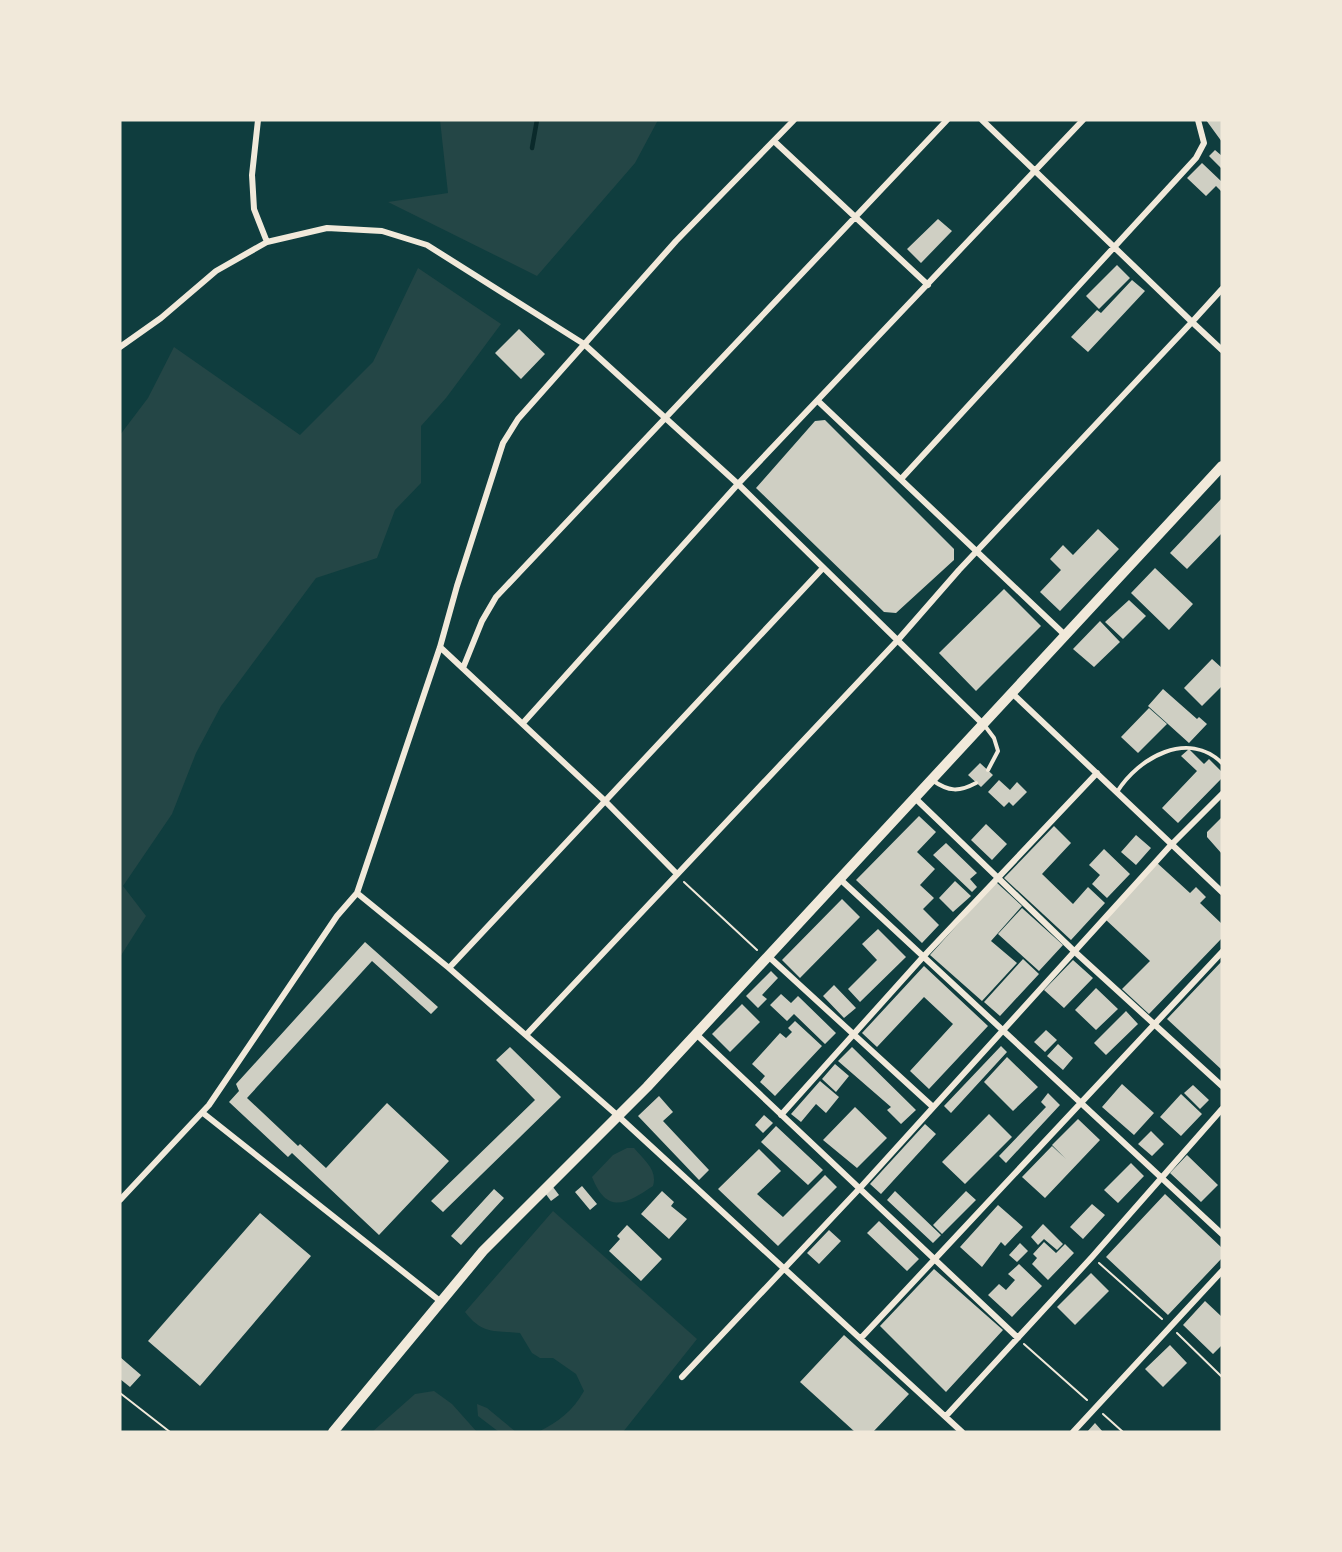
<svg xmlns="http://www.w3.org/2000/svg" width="1342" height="1552" font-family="Lato,sans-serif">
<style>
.green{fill:#244646}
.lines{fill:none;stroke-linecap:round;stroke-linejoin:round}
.stream{stroke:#0a2a2b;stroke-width:4.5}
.building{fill:#cfcfc3}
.path{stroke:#f1e9da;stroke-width:2}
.service{stroke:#f1e9da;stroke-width:4}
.minor{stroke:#f1e9da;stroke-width:6}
.primary{stroke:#f1e9da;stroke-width:10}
</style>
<rect width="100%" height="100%" fill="#0f3d3e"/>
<!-- green -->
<path class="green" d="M440,120h218l-23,43 -98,113 -149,-74 60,-9z
M418,268l83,56 -55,74 -25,28v57l-26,27 -18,48 -61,20 -95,128 -25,47 -24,61 -49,72 23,30 -26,41v-522l28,-37 26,-51 126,88 73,-73z
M627,1148h7c10,12 24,22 19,38 -27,18 -46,29 -61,-9l21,-22z
M553,1211l144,128 -74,93h-85c20,-10 35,-21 46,-41l-8,-17 -23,-16h-13l-8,-5 -12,-20c-27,-3 -37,2 -55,-21z
M434,1391l18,13 25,28h-105l43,-38z
M477,1404l10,4 29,24h-17l-21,-16z"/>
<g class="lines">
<!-- stream -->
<path class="stream" d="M532,148l5,-28"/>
</g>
<!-- building -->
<path class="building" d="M1206,120h16v22z
M1215,150l7,6v13l-13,-13z
M1202,163l20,19v10l-6,-6 -10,10 -19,-18z
M938,219l14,12 -31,32 -14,-14z
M1117,265l13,13 -31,31 -13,-13z
M1132,280l13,11 -57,61 -17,-15 26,-27 4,3z
M519,329l26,25 -24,25 -26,-26z
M825,420l129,129v11l-58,53 -12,-1 -128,-124 59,-67z
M1222,498v35l-35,36 -17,-16z
M1098,529l21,20 -59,62 -20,-19 21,-22 -11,-11 13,-14 10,10z
M1155,568l38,36 -24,26 -38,-37z
M1004,589l37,37 -65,65 -37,-38z
M1129,600l17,16 -23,23 -18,-17z
M1100,621l20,21 -26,25 -21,-18z
M1212,659l10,9v18l-20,20 -18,-18z
M1163,689l34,30 2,-2 8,7 -18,19 -41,-37z
M1149,708l18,16 -29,29 -17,-16z
M1189,749l15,15 5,-5 13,13v6l-44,45 -16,-15 35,-37 -16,-15z
M980,763l13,12 -12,12 -13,-12z
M999,780l11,10 7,-8 10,10 -14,14 -4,-4 -5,5 -16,-15z
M919,816l17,16 -19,20 18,17 -15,16 14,13 -11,11 16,16 -17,18 -66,-63z
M1222,817v37l-15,-17v-5z
M986,824l21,20 -15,16 -21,-20z
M1054,826l17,17 -29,31 31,30 15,-17 17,16 -34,37 -67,-62z
M1136,835l15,13 -15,17 -15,-13z
M946,843l31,30 -7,6 7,8 -5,5 -39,-37z
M1104,849l26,25 -23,24 -15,-14 8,-9 -11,-10z
M1156,862l34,31 6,-6 10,10 -6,6 22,21v14l-73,76 -27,-25 28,-28 -45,-42z
M955,881l16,15 -18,16 -14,-14z
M996,882l26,24 -31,35 26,22 -35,38 -52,-46z
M842,899l18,18 -60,61 -18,-18z
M1022,908l41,37 -24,26 -41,-37z
M878,929l28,28 -46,45 -12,-13 29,-29 -15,-16z
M365,942l73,65 -7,7 -59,-53 -125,137 51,48 2,-2 26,24 61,-65 62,58 -70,74 -87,-82 -4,4 -59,-55 10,-11 -3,-7z
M1023,959l16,15 -39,42 -16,-14z
M1073,960l20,18 -29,30 -20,-18z
M1222,961v109l-55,-51z
M924,966l64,60 -59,63 -19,-18 43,-47 -29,-27 -47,50 -15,-14z
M771,971l7,7 -16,17 5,4 -9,9 -12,-12z
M834,985l22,23 -12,10 -21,-22z
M1096,988l22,21 -22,21 -21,-20z
M781,994l10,9 7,-7 38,37 -11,11 -31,-30 -7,7 -17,-16z
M742,1004l18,18 -30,30 -18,-18z
M1126,1011l12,13 -32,31 -12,-12z
M795,1021l27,25 -47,50 -15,-14 5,-6 -13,-12 28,-31 6,5 6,-6 -4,-4z
M1046,1030l11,10 -12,12 -11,-10z
M1058,1044l15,14 -10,12 -16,-14z
M1001,1046l6,6 -56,61 -7,-7z
M510,1047l51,50 -118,115 -12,-11 104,-101 -39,-40z
M852,1047l64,63 -15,14 -14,-14 4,-3 -53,-46z
M1007,1057l31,30 -25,24 -29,-29z
M835,1064l14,12 -13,16 -14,-13z
M820,1081l19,16 -13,16 -10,-9 -15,18 -10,-8z
M1122,1084l32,29 -20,22 -32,-28z
M1193,1085l16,15 -9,9 -16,-16z
M1048,1093l12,12 -54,58 -7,-7 47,-49 -5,-5z
M1181,1094l21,20 -21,22 -21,-19z
M659,1096l14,16 -10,9 46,49 -10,10 -61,-64z
M855,1107l32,31 -30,30 -34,-28z
M989,1114l23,23 -47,47 -23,-22z
M764,1115l9,8 -10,10 -8,-8z
M1078,1119l22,21 -55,58 -23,-21 30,-31 14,13 -14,-14z
M925,1124l11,10 -55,60 -11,-10z
M776,1126l47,44 -15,15 -47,-43z
M1151,1131l13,13 -12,12 -14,-12z
M759,1149l22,22 -24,23 26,23 42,-42 12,12 -59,59 -60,-57z
M1187,1155l31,30 -17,17 -31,-29z
M1131,1163l13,13 -26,27 -14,-13z
M582,1186l15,18 -7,6 -15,-18z
M553,1187l6,8 -8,6 -6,-8z
M494,1189l10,9 -43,47 -10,-9z
M662,1191l12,11 -3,4 16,13 -18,20 -28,-25z
M895,1191l46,44 -8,8 -46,-43z
M966,1191l10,9 -34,34 -9,-9z
M1165,1194l57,54v10l-54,57 -62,-58z
M1092,1204l13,11 -22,24 -13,-12z
M998,1205l25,22 -18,19 -4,-4 -19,25 -22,-20z
M260,1213l51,43 -111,130 -52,-45z
M879,1221l40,38 -12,12 -40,-38z
M1043,1224l20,20 -6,6 -13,-11 -6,6 -7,-8z
M627,1225l35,34 -21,22 -32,-30 11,-12 -3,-3z
M829,1230l12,11 -22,23 -12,-11z
M1044,1242l12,11 9,-9 9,9 -26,27 -16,-16 5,-6 -4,-4z
M1020,1243l8,8 -11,11 -8,-7z
M1019,1264l23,22 -30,31 -24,-22 11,-11 7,6 9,-10 -7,-6z
M934,1269l69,61 -57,62 -66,-66z
M1091,1273l18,18 -34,34 -18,-18z
M1205,1301l17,16v28l-9,9 -30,-29z
M844,1335l65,59 -36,38h-18l-55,-50z
M1170,1345l17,18 -24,24 -18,-18z
M120,1357l21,18 -11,12 -10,-8z
M1095,1423l8,9h-16z"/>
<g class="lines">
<!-- path -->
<path class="path" d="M684,882l73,68
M1099,1263l63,56
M1177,1333l45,44
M1024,1344l63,56
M120,1393l50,39
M1103,1414l20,18"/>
<!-- service -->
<path class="service" d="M985,726l9,12 4,13 -10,19
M932,780c17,12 27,12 44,3
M1117,792c22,-35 71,-62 105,-29"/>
<!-- minor -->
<path class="minor" d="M258,120l-6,55 2,34 13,33
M775,142l153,143
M1222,289l-30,33 30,28
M120,347l41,-29 55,-47 51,-29 60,-14 55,3 45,14 157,99 154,140 245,240
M818,401l248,235
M902,478l294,-320 8,-15 -6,-23
M440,647l165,154 71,72
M463,668l19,-47 14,-24 451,-477
M1013,694l209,198
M523,723l215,-239 345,-364
M915,798l159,153 148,135
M841,880l381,354
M357,893l92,75 168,147 345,317
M768,956l165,151
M449,968l374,-400
M696,1034l322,304
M526,1035l371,-394 62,-71 233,-248 -210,-202
M203,1113l237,188
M781,1115l142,-158 174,-184
M120,1200l89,-95 128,-189 20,-23 83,-246 17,-61 46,-143 15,-24 158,-178 118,-121
M861,1338l361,-386
M682,1377l178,-189 311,-343 51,-51
M946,1416l146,-159 130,-148
M1073,1432l149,-161"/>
<!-- primary -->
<path class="primary" d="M333,1432l150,-181 164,-164 575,-621"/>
</g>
<!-- border -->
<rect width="1342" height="1552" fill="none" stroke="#f1e9da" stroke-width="243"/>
</svg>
